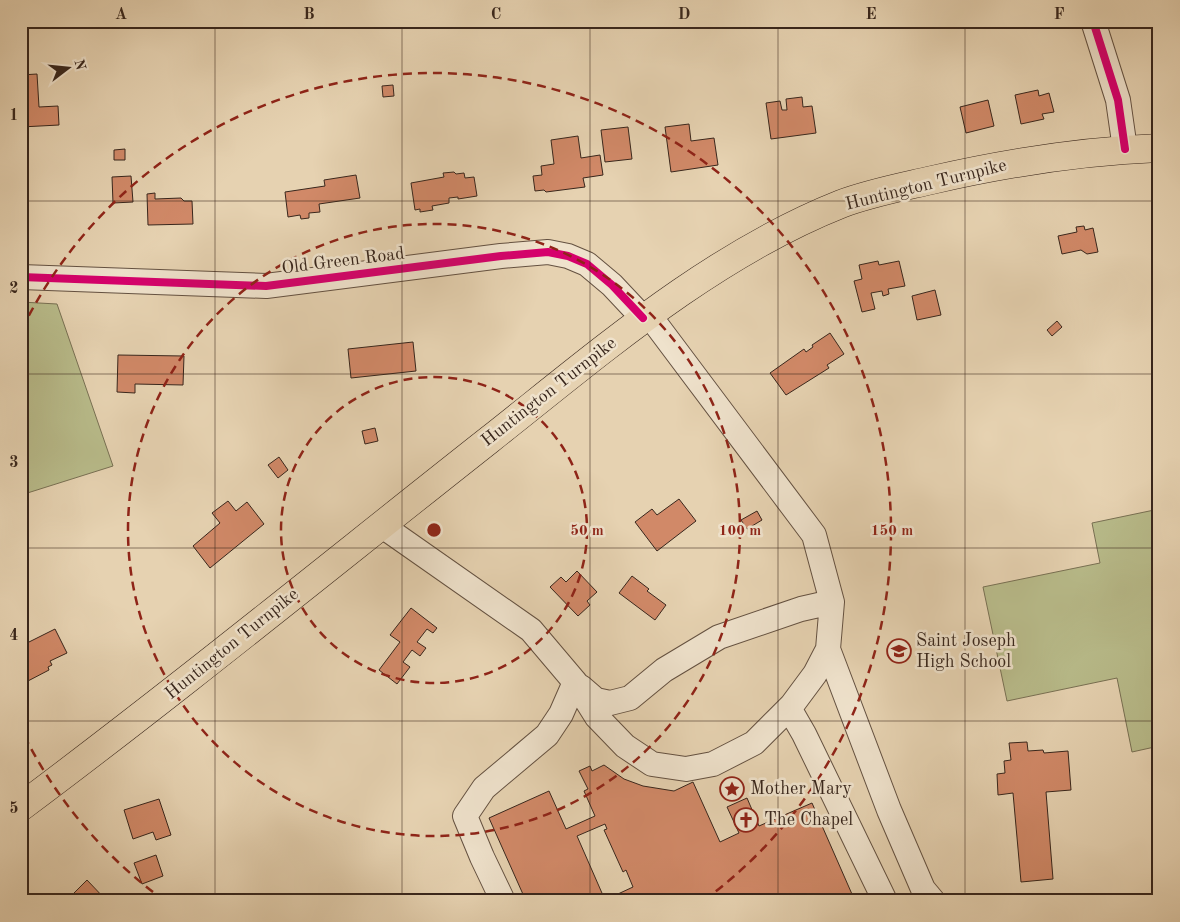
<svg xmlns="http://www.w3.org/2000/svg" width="1180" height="922" font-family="'Old Standard TT',serif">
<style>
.green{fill:#b8bb8a;stroke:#787053}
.building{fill:#d18968;stroke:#38261c;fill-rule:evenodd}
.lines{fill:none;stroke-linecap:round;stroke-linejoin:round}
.minor-casing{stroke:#645141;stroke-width:26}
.major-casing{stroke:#38261c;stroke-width:29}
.minor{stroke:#efe2cc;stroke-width:24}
.major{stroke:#e6d2b1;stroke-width:28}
.cycleway-casing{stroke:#efe2cc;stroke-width:11}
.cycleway{stroke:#d6006c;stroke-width:8}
.grid{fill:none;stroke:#38261c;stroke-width:1;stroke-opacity:0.55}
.ring{fill:none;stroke:#8f2418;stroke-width:2.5;stroke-dasharray:9 6}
.labels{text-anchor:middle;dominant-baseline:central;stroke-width:5;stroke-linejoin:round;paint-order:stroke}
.street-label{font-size:18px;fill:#38261c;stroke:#efe2cc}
.poi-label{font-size:18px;fill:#38261c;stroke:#efe2cc;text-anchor:start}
.centre{fill:#8f2418;stroke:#efe2cc;stroke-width:2.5}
.ring-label{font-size:15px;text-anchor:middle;font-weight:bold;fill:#8f2418;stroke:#efe2cc;stroke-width:5;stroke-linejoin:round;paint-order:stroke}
.neatline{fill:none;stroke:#38261c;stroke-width:2}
.grid-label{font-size:16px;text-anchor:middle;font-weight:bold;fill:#38261c}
</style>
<rect width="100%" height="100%" fill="#e6d2b1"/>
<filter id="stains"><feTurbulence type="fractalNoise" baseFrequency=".004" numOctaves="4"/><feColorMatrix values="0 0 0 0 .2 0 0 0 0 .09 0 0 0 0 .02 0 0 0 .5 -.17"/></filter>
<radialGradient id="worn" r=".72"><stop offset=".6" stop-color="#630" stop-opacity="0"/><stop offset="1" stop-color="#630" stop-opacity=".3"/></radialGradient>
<!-- green -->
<path class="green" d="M21,302l36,2 56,162 -92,29z
M1159,509v237l-27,6 -15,-74 -110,23 -24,-114 117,-24 -8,-40z"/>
<!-- building -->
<path class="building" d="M37,74l2,33 19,-1 1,19 -38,2v-52z
M393,85l1,11 -11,1 -1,-11z
M1038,90l1,6 10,-3 5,19 -12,2 2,5 -23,5 -6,-29z
M802,97l1,10 9,-1 4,27 -45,6 -5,-36 14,-2 2,9h5l-1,-11z
M988,100l6,26 -28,7 -6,-26z
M689,124l2,17 23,-3 4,27 -47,7 -6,-45z
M628,127l4,32 -27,3 -4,-32z
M578,136l3,22 19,-3 3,20 -20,3 2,9 -39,5 -2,-2 -9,1 -2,-15 9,-1 -1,-9 13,-2 -3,-24z
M125,149v11h-11v-10z
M454,172l2,2 8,-1 1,5 9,-1 3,19 -19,3v-2l-9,1v5l-17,3 1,4 -13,2v-3l-5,1 -4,-27 33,-6 -1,-4z
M356,175l4,23 -41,6 1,8 -11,1v5l-8,1 -1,-4 -12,2 -3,-25 40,-6 -1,-6z
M131,176l2,26 -20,1 -1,-26z
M155,193v6l26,-1 3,3h8l1,23 -45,1 -1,-31z
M1084,226l1,4 8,-2 5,24 -11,2 -6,-4 -19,4 -4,-18 19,-4 -1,-5z
M878,261l1,4 20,-4 6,25 -17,3 1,5 -6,2 -1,-5 -11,2 4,16 -13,3 -8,-31 8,-2 -3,-14z
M935,290l6,25 -24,5 -5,-24z
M1057,321l5,6 -10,9 -5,-6z
M830,333l14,21 -17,11 2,3 -43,27 -16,-22 34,-24 2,3 7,-5 -1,-2z
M413,342l3,29 -65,7 -3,-29z
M118,355l66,1 -1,29 -48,-1v9l-18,-1z
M375,428l3,13 -13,3 -3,-13z
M279,457l9,13 -10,8 -10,-13z
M679,499l17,22 -39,30 -22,-29 17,-13 5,6z
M228,501l8,10 11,-9 17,22 -54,44 -17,-22 27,-23 -8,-10z
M757,511l5,9 -15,9 -6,-9z
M577,571l20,21 -10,9 3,4 -12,11 -28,-29 11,-10 5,5z
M632,576l17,13 -2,2 19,14 -11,15 -36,-27z
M411,608l26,20 -4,5 -6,-4 -10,13 9,6 -6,8 -8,-6 -9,12 7,5 -13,17 -18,-14 21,-28 -10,-7z
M55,629l12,24 -17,8 2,4 -4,2 1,3 -23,12 -5,-10v-26z
M1027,742l1,9 15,-1 1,3 24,-2 3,39 -25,2 7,87 -32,3 -8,-89 -15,2 -1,-21 8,-1 -1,-12 7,-1 -2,-17z
M604,765l20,14 19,7 31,5 19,-9 27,60 19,-9 -12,-26 20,-9 12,28 53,-23 43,98h-329l-37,-83 60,-27 17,38 29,-13 -11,-25 4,-2 -9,-18 11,-5 2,5zM605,824l2,5 -3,1 19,42 3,-2 7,17 -28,13 -28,-64z
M159,799l12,36 -15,5 -3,-8 -20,7 -9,-29z
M156,855l7,21 -21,8 -8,-21z
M87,880l19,20 -1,1h-39z"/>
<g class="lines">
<!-- minor casing -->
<g class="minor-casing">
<path id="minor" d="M1093,21l25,79 7,49
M21,277l245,9 235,-30 47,-4 20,4 19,8 25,21 31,33
M381,525l150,105 44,52 22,35 28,29 27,18 34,5 27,-5 41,-21 38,-38 23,-31 13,-25 4,-47 -18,-67 -165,-220
M828,649l61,161 34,79 10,12
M581,687l15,13 14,3 20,-5 34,-28 55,-33 82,-28 31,-7
M789,708l15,26 81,167
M503,901l-21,-44 -17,-41 19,-28 63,-53 14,-21 14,-32"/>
</g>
<!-- major casing -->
<g class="major-casing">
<path id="major" d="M21,807c159,-119 312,-244 468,-367 109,-86 221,-184 352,-236 29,-11 61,-17 91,-24 74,-17 150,-29 227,-32"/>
</g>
<!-- minor -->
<use href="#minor" class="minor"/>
<!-- major -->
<use href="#major" class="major"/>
<!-- cycleway casing -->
<g class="cycleway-casing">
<path id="cycleway" d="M1093,21l25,79 7,49
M21,277l245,9 235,-30 47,-4 20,4 19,8 25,21 31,33"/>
</g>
<!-- cycleway -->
<use href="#cycleway" class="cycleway"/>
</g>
<!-- grid -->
<path class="grid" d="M215,21v880M402,21v880M590,21v880M778,21v880M965,21v880M21,201h1138M21,374h1138M21,548h1138M21,721h1138"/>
<!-- distance rings -->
<g class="ring">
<circle cx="434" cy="530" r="153"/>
<circle cx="434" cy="530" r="306"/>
<path d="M165 901A458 458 0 0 1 22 731M22 329A458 458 0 1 1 703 901"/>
</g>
<!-- icons -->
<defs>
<g id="school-ring" transform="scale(1.25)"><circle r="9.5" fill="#efe2cc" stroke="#8f2418" stroke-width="1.5"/><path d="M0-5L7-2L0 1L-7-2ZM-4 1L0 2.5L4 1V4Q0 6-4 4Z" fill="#8f2418"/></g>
<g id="sight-ring" transform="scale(1.25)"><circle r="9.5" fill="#efe2cc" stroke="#8f2418" stroke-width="1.5"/><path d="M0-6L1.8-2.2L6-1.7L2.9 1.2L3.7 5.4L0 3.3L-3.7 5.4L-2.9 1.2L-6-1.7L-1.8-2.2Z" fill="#8f2418"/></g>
<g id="church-ring" transform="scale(1.25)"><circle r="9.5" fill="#efe2cc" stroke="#8f2418" stroke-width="1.5"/><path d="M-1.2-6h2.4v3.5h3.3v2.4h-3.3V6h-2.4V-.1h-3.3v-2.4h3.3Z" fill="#8f2418"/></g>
</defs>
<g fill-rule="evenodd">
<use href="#school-ring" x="899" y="651"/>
<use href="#sight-ring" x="732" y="789"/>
<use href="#church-ring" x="746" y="820"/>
</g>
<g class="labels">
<!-- street labels -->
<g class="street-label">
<text transform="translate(926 185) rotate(-14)">Huntington Turnpike</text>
<text transform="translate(343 261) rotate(-7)">Old Green Road</text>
<text transform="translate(549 392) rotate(-38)">Huntington Turnpike</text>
<text transform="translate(232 644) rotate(-39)">Huntington Turnpike</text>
</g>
<!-- poi labels -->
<g class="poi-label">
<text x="916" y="641">Saint Joseph<tspan x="916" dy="21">High School</tspan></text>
<text x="750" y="789">Mother Mary</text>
<text x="764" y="820">The Chapel</text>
</g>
</g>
<circle cx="434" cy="530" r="8" class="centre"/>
<g class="ring-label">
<text x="587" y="535">50 m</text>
<text x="740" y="535">100 m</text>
<text x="892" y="535">150 m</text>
</g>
<!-- margin -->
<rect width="1180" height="922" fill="none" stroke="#e6d2b1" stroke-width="55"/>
<!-- north arrow -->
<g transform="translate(68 68) rotate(74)" stroke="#efe2cc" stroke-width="4" paint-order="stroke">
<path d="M0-4L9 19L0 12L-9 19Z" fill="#38261c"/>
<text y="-8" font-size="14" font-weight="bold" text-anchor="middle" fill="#38261c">N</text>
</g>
<rect x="28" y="28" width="1124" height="866" class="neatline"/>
<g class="grid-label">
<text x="121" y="19">A</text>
<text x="309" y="19">B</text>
<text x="496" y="19">C</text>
<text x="684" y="19">D</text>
<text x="871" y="19">E</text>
<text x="1059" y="19">F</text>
<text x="14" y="120">1</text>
<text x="14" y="293">2</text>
<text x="14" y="467">3</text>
<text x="14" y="640">4</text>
<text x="14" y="813">5</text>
</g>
<rect width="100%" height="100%" filter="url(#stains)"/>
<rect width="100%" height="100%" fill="url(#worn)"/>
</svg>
